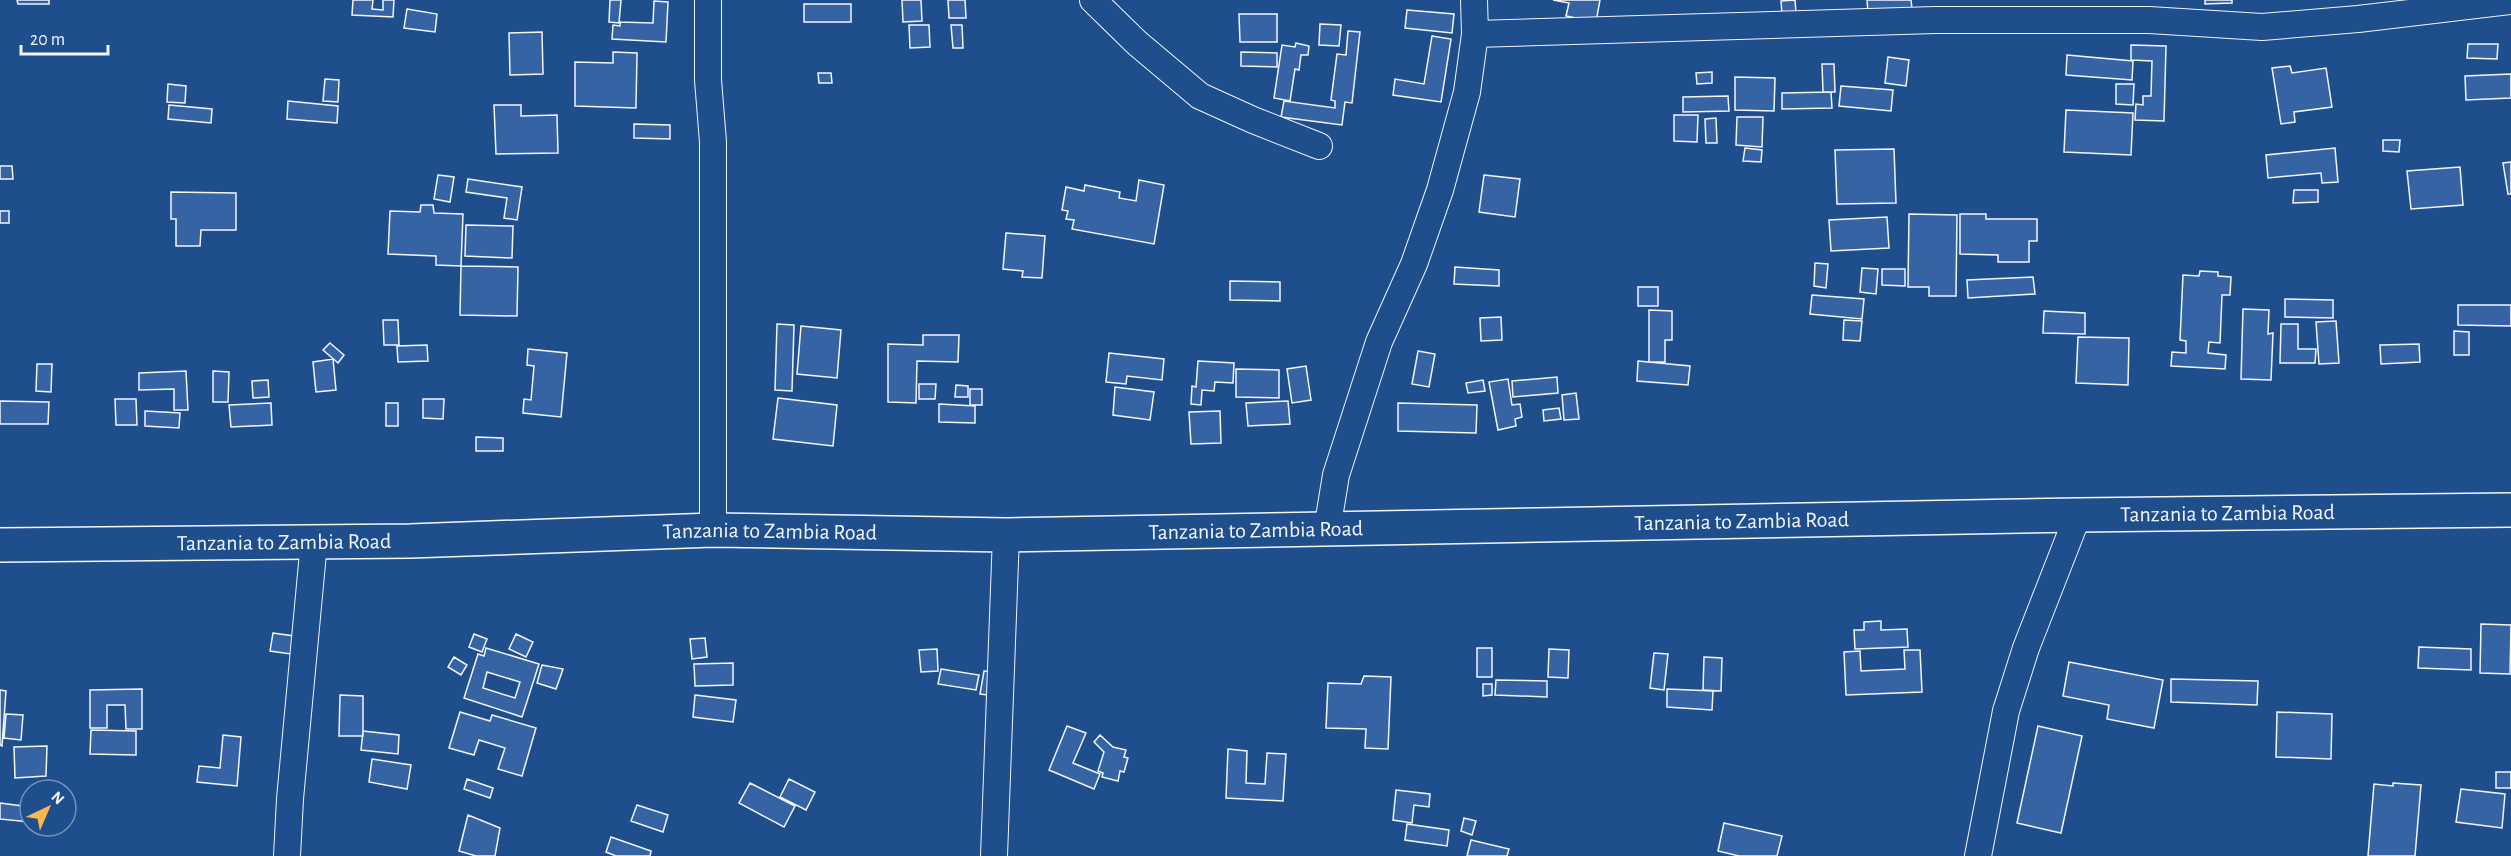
<svg xmlns="http://www.w3.org/2000/svg" width="2511" height="856" font-family="'Alegreya Sans',sans-serif">
<style>
.building{fill:#3563a3;stroke:#f2f6ff;stroke-width:1.5;fill-rule:evenodd}
.lines{fill:none;stroke-linecap:round;stroke-linejoin:round}
.street-casing{stroke:#f2f6ff;stroke-width:28}
.highway-casing{stroke:#f2f6ff;stroke-width:36}
.street{stroke:#1f4e8c;stroke-width:26}
.highway{stroke:#1f4e8c;stroke-width:33}
.labels{text-anchor:middle;dominant-baseline:central;stroke-width:4.5;stroke-linejoin:round;paint-order:stroke}
.street-label{font-size:22px;fill:#f2f6ff;stroke:#1f4e8c}
</style>
<rect width="100%" height="100%" fill="#1f4e8c"/>
<!-- building -->
<path class="building" d="M17,0h32v4h-31z
M353,0h20l-1,9 11,1v-10h11l-1,17 -41,-2z
M610,0h11l-2,23 -10,-1z
M902,0h19l1,21 -19,1z
M948,0h17l1,18h-17z
M1553,0h47l-4,22 -30,-6 3,-13z
M1795,0l1,13 -14,1 -1,-13z
M1867,0h44l1,9 -44,4z
M2205,0h27v3l-27,1z
M654,1l14,1 -2,40 -54,-3 1,-14 7,1v-4l33,1z
M804,4h47v18h-47z
M407,9l30,5 -2,18 -31,-4z
M1407,10l47,4 -2,19 -47,-5z
M1239,14h38v28h-37z
M1320,24l21,1 -2,21 -20,-1z
M909,25h20l1,22 -20,1z
M951,25h11l1,23h-10z
M1348,31l12,1 -8,71 -7,-1 -3,23 -61,-8 3,-16 51,7v-7l-4,-1 6,-46 9,1z
M542,32l1,42 -33,1 -1,-42z
M1432,36l19,3 -10,63 -48,-7 2,-16 29,5z
M1296,43l13,3 -1,9h-7l-2,15 -4,-1 -5,32 -16,-3 8,-53 13,2z
M2468,44h30l-1,15 -30,-1z
M2131,45l35,1 -2,75 -29,-1 1,-16 7,1v-9h8l1,-35 -21,-1z
M613,52l24,1 -1,55 -61,-2v-44l38,1z
M1241,52l36,1v14l-36,-1z
M2067,55l66,6 -1,19 -66,-5z
M1888,57l21,3 -3,26 -21,-3z
M1822,64h12l1,28h-12z
M2290,66l2,7 34,-5 6,39 -38,5 1,10 -14,2 -9,-56z
M1712,72v11l-15,1 -1,-11z
M818,73h13l1,10h-13z
M2511,74v24l-45,2 -1,-24z
M1735,77l40,1 -1,33 -39,-1z
M325,79l14,1 -1,22 -15,-1z
M168,84l18,2 -1,17 -18,-1z
M2116,84h18l-1,21 -17,-1z
M1841,86l52,4 -2,21 -52,-5z
M1831,92l1,16 -50,1v-16z
M1728,96l1,15 -46,1v-15z
M288,101l50,5 -1,17 -50,-4z
M169,105l43,4 -1,14 -43,-4z
M494,105h27v11l36,-1 1,38 -62,1z
M2066,110l67,3 -2,42 -67,-3z
M1674,115h24l-1,27 -23,-1z
M1737,117h26l-1,30 -26,-2z
M1716,118l1,25h-11l-1,-24z
M634,124l36,1v14l-36,-1z
M2383,140h17l-1,12 -16,-1z
M1745,148l17,2 -1,12 -18,-1z
M2335,148l3,34 -16,1 -1,-10 -53,5 -2,-23z
M1894,149l2,54 -59,1 -2,-54z
M2511,162v32h-3l-5,-31z
M0,166h12l1,13h-13z
M2460,167l3,38 -52,4 -4,-38z
M438,175l16,2 -4,25 -16,-3z
M1484,175l36,4 -5,38 -36,-5z
M468,179l54,8 -5,33 -13,-2 3,-20 -41,-6z
M1139,180l25,5 -10,59 -82,-15 2,-9 -8,-1 2,-8 -6,-1 4,-23 18,4 1,-6 35,7 -1,6 17,3z
M2294,190h24v12l-25,1z
M171,192l65,1v37h-35l-1,16h-24v-27h-5z
M421,205h12l1,8 29,1 -2,52 -25,-1v-9l-48,-2 2,-43 30,1z
M0,211h9v12h-9z
M1909,214l48,1 -1,81h-27v-9h-21z
M1960,214h26v5h51v22h-8v21h-31v-7l-38,-1z
M1887,217l2,31 -58,3 -2,-31z
M466,225l47,1 -1,32 -47,-2z
M1006,233l39,3 -3,42 -20,-1 1,-6 -20,-2z
M1815,263l13,1 -2,24 -12,-2z
M461,266l57,1 -1,49 -57,-1z
M1455,267l44,3v16l-45,-2z
M1862,268l16,1 -2,25 -16,-2z
M1882,269h23v17l-23,-1z
M2200,271l18,1v4l13,1 -1,18h-8l-2,48 -11,-1 -1,11 18,2 -1,14 -54,-3 1,-14 14,1v-12l-6,-1 3,-65 16,1z
M2033,277l2,17 -67,4 -1,-18z
M1230,281l50,1v19l-50,-1z
M1638,287h20v19h-20z
M1812,295l52,4 -2,20 -52,-5z
M2285,299l48,1v18l-48,-1z
M2458,305h53v21l-53,-1z
M2243,309l26,1 -1,24 5,-1 -2,47 -30,-1z
M1649,310l23,1v29h-7v22h-16z
M2044,311l41,2v21l-42,-1z
M1501,317l1,23 -21,1 -1,-23z
M383,320h15l1,25h-15z
M1844,320l18,1 -2,20 -17,-1z
M2336,321l3,42 -20,1 -3,-42z
M777,324l17,1 -2,66 -17,-1z
M2281,324h17v25h18l-1,14h-35z
M801,326l40,4 -4,48 -40,-4z
M2454,331l15,1v23h-15z
M923,335h36l-1,27 -41,-1 -1,42 -28,-1v-58l35,1z
M2078,337l51,1 -1,47 -52,-2z
M330,343l14,12 -6,8 -15,-13z
M2419,344l1,18 -39,2 -1,-19z
M427,345l1,16 -30,1 -1,-16z
M528,349l39,4 -6,64 -38,-4 1,-14 7,1 3,-34 -7,-1z
M1418,351l17,3 -6,33 -17,-3z
M1109,353l55,6 -2,21 -35,-4 -1,8 -20,-2z
M333,359l3,31 -20,2 -3,-30z
M1198,361l36,2 -1,20 -18,-1 -1,9 -12,-1 -1,15 -10,-1 1,-18 4,1z
M1638,361l52,5 -2,19 -51,-4z
M37,364h15l-1,28 -15,-1z
M1306,366l5,34 -19,3 -5,-34z
M1236,369l43,1v28l-43,-1z
M186,371l2,39h-14v-21l-35,1v-17z
M213,371l16,1 -1,30h-15z
M1557,377l1,16 -45,4 -1,-16z
M1508,379l4,26 8,-1 2,13 -7,2 1,7 -18,4 -9,-48z
M268,380l1,17 -16,1 -1,-17z
M1483,380l2,11 -17,2 -2,-10z
M919,384h17l-1,15h-16z
M956,385l12,1v11h-13z
M1115,387l39,5 -4,28 -37,-5z
M970,389h12v16h-12z
M1576,393l3,26 -15,1 -2,-25z
M778,398l59,7 -4,41 -60,-7z
M115,399h21l1,26h-21z
M423,399h21l-1,20 -20,-1z
M0,401l49,1 -1,22h-48z
M1288,401l2,23 -42,2 -2,-23z
M271,403l1,22 -41,2 -2,-22z
M386,403h12v23h-12z
M1398,403l79,2 -1,28 -78,-2z
M939,404l36,2v17l-36,-1z
M1559,408l2,11 -17,2 -1,-11z
M145,411l35,2 -1,15 -34,-2z
M1220,411l1,32 -30,1 -2,-32z
M476,437l27,1v13h-27z
M1881,621v9l26,-1 1,18 -53,2 -1,-19h10v-8z
M2481,624l30,1 -1,49 -30,-1z
M273,633l21,3 -3,18 -21,-3z
M474,634l13,5 -5,13 -13,-5z
M516,634l17,8 -7,15 -17,-8z
M705,638l2,19 -15,2 -2,-20z
M2419,647l52,2v21l-53,-2z
M486,648l53,16 -17,53 -58,-19 14,-44 6,2zM487,672l33,10 -5,16 -32,-10z
M1477,648h15v29h-15z
M937,649l1,22 -17,1 -2,-22z
M1549,649l20,1 -1,28 -20,-1z
M1904,650h16l2,42 -76,3 -2,-43 16,-1 1,20 44,-2z
M1654,653l14,1 -4,36 -14,-2z
M454,657l13,8 -6,10 -13,-8z
M1704,657l18,1 -1,33 -18,-1z
M2069,662l94,18 -9,48 -47,-9 2,-14 -46,-9z
M733,663v22l-38,1 -1,-22z
M542,665l21,4 -7,20 -19,-6z
M941,669l38,6 -3,15 -38,-6z
M984,671l16,2 -3,23 -17,-2z
M1364,676l27,1 -3,72 -23,-1 1,-19 -40,-1 2,-45 33,1z
M2171,679l87,2 -1,24 -86,-3z
M1496,680l51,1v16l-52,-2z
M1483,684h9v11l-9,1z
M142,689v40h-16l-1,-24h-18v23h-17v-38z
M1667,689l46,2 -1,19 -45,-3z
M0,690l6,1 -4,55 -2,-1z
M340,695l23,1v40h-24z
M695,695l41,5 -3,22 -40,-5z
M460,712l30,9 2,-6 44,13 -14,48 -24,-7 7,-21 -26,-8 -5,15 -25,-7z
M2277,712l55,2 -1,45 -55,-2z
M6,714l17,1 -2,25 -17,-2z
M1067,726l19,7 -13,30 27,11 -6,15 -45,-19z
M2038,726l44,10 -21,97 -44,-10z
M91,730l45,1v24l-46,-1z
M363,731l36,4 -1,19 -37,-4z
M223,735l18,2 -4,49 -40,-4 2,-16 21,2z
M1100,735l13,12 13,3 -2,7 4,1 -4,14 -4,-1 -2,10 -16,-4 1,-4 -5,-2 6,-19 -10,-10z
M47,746l-1,30 -31,2 -1,-31z
M1228,749l19,2 -1,32 19,1 2,-31 19,1 -3,47 -57,-3z
M372,759l39,6 -4,24 -38,-7z
M2496,772h15v16h-15z
M467,779l26,9 -3,10 -26,-9z
M789,779l26,13 -9,18 -26,-13z
M750,783l45,23 -11,21 -45,-24z
M2393,783l28,2 -6,71h-47l6,-72 19,2z
M2461,789l44,5 -3,34 -46,-6z
M1396,790l34,4 -1,13 -15,-2 -2,18 -19,-3z
M0,803l30,4v15l-30,-3z
M637,805l31,10 -5,17 -32,-11z
M468,815l32,13 -5,28h-19l-17,-5z
M1464,818l12,3 -4,14 -11,-4z
M1724,823l58,13 -5,20h-38l-21,-5z
M1407,824l42,6 -2,16 -42,-6z
M611,837l40,14 -1,5h-34l-10,-4z
M1471,840l38,9 -2,7h-40z"/>
<g class="lines">
<!-- street casing -->
<g class="street-casing">
<path id="street" d="M708,0v80l5,62v388
M1093,0l44,43 63,53 53,24 66,26
M1475,34l460,-14h214l113,7 96,-8 153,-18
M1327,530l9,-55 43,-133 35,-78 26,-74 27,-98 8,-58 -1,-34
M287,856l3,-57 24,-257
M994,856l12,-321
M1978,856l28,-145 20,-63 52,-133"/>
</g>
<!-- highway casing -->
<g class="highway-casing">
<g id="highway">
<path id="s1" d="M0,545l410,-4 303,-11 293,5 1072,-20 433,-5"/>
</g>
</g>
<!-- street -->
<use href="#street" class="street"/>
<!-- highway -->
<use href="#highway" class="highway"/>
</g>
<g class="labels">
<!-- street labels -->
<g class="street-label">
<text stroke="none"><textPath href="#s1" startOffset="2228">Tanzania to Zambia Road</textPath></text>
<text stroke="none"><textPath href="#s1" startOffset="1742">Tanzania to Zambia Road</textPath></text>
<text stroke="none"><textPath href="#s1" startOffset="1256">Tanzania to Zambia Road</textPath></text>
<text stroke="none"><textPath href="#s1" startOffset="770">Tanzania to Zambia Road</textPath></text>
<text stroke="none"><textPath href="#s1" startOffset="284">Tanzania to Zambia Road</textPath></text>
</g>
</g>
<!-- north arrow -->
<g transform="translate(48 808) rotate(44)"><circle r="28" fill="#1f4e8c" stroke="#7391ba" stroke-width="1.5"/>
<path d="M0-4.5L10 22L0 15L-10 22Z" fill="#ffb74d"/>
<text y="-9" font-size="16" font-weight="bold" text-anchor="middle" fill="#f2f6ff">N</text>
</g>
<!-- scale -->
<path d="M21 45v9h87v-9" fill="none" stroke="#f2f6ff" stroke-width="3"/>
<text x="30" y="45" font-size="18" fill="#f2f6ff" stroke="#1f4e8c" stroke-width="4.5" paint-order="stroke">20 m</text>
</svg>
